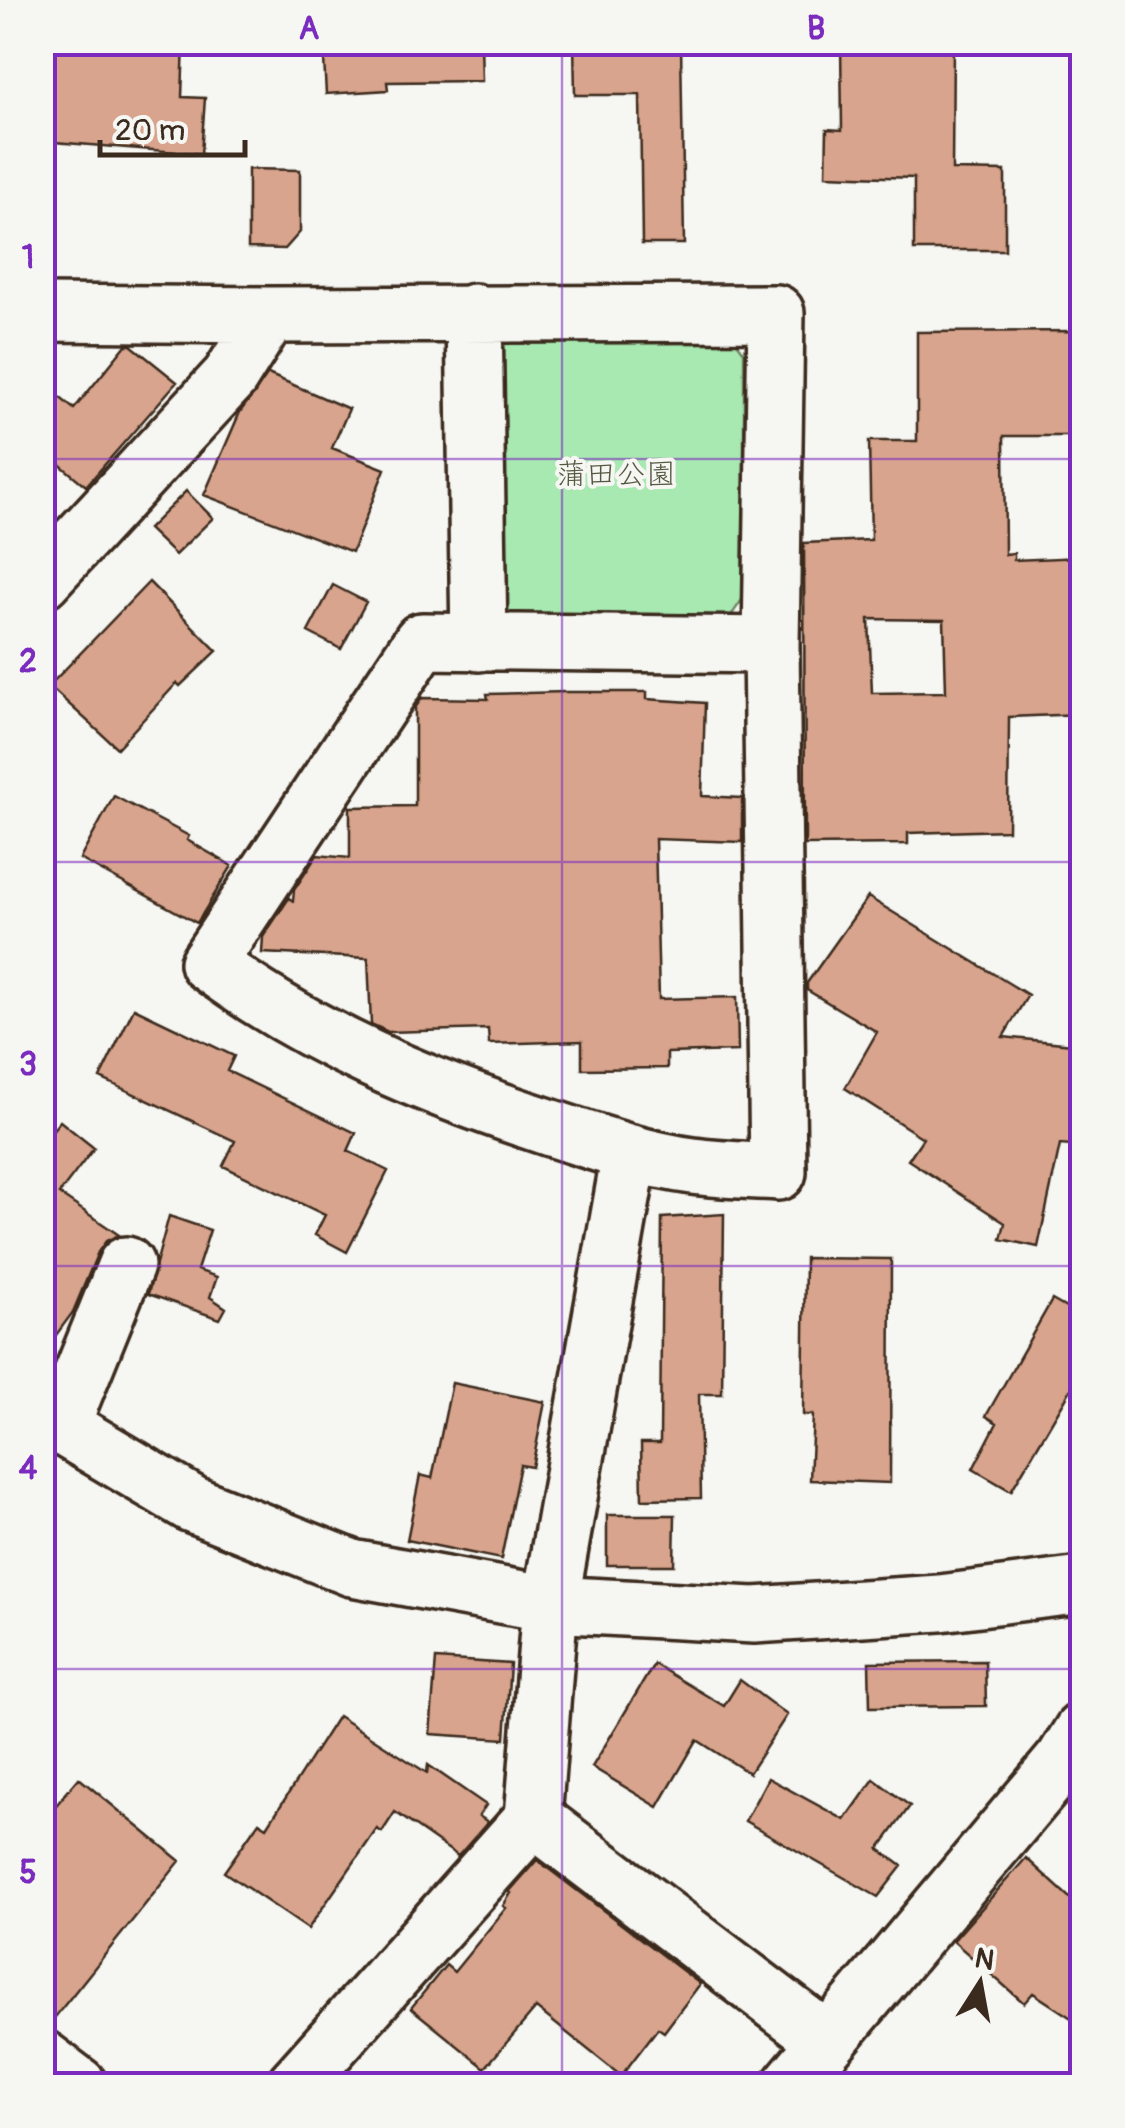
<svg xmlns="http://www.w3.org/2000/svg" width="1125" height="2128" font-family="Pangolin,'Klee One',sans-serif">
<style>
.green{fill:#a8e8b1;stroke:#728968;stroke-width:2.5}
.building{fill:#d8a48d;stroke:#3b2a1e;stroke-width:2.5;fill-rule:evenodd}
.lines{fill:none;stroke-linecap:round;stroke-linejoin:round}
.minor-casing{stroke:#3b2a1e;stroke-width:62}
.tertiary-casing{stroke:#3b2a1e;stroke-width:62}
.minor{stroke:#f6f6f2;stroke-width:55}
.tertiary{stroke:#f6f6f2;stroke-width:55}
.grid{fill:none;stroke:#7b2cbf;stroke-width:2.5;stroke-opacity:0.55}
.labels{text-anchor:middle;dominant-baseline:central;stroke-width:8;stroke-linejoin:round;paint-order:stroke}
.park-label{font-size:30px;fill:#565a43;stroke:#f6f6f2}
.neatline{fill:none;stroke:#7b2cbf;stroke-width:4}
.grid-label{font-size:32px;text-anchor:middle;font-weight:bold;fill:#7b2cbf}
</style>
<rect width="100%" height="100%" fill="#f6f6f2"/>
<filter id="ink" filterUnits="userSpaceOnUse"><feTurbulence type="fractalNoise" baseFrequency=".01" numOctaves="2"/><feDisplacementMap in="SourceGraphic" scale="20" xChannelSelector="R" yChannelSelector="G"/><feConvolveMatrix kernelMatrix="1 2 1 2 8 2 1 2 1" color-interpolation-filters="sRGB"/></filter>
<g filter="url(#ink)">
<!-- green -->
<path class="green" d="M499,334l236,6 9,12v245l-11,16 -13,10 -223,-1z"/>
<!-- building -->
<path class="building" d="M42,42h142l-2,55 23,1 -4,56 -159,-13z
M323,42h158l1,39 -95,1 1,8 -62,4z
M574,42h107l3,202h-42l-2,-149h-65z
M841,42h112l-1,128 53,1v79h-91v-72l-88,-3 1,-46 15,1z
M248,169l52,1v62l-15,17 -37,-1z
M1082,331v105h-78l1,118 9,-1v7l68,-3v157l-73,3 -1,113 -100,3v11l-103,1 -1,-302 67,-3 -2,-99h48v-109zM869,619l75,1 2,72 -74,1z
M126,345h5l46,37 -91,104 -44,-36v-35l16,-19 16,13z
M268,374l81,35 -17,39 53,21 -33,83 -148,-57 36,-83z
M186,491l27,27 -38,37 -27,-26z
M149,582l68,69 -37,35 -3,-3 -60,65 -68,-62z
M333,585l33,17 -25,47 -33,-17z
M566,692h81v7l58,4 -3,93 40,2v44l-87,-3 4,160 78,-2 1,54 -71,2v15l-85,1v-28l-93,3 -1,-15 -100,3 -17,-8 -3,-66 -106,-5 1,-16 26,-39 4,3 1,-11 23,-35 33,3v-51l65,-1v-98l7,-10 66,1 -1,-5z
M114,796l75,40 -2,4 45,26 -35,57 -117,-64z
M868,897l160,98 -25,42 79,8v102l-22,-2 -22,102 -37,-8 4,-16 -97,-63 15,-22 -78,-50 32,-56 -70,-42v-7z
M134,1008l100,48 -7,15 129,62 -8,18 40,20 -41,81 -32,-17 10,-20 -102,-49 12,-25 -135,-63z
M60,1121l34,27 -35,46 60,41 -13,6 -8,11 -25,60 -31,42v-211z
M724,1214l-2,180h-23l2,104 -59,1 -1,-56h19l2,-225z
M169,1216l41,14 -13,40 20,7 -7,20 16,11 -6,11 -72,-25z
M805,1258l86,1 -1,224 -80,-3 3,-65h-10z
M1052,1300l30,17v54l-71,120 -38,-22 24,-46 -11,-7z
M452,1383l93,19 -13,65 -12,-2 -19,94 -94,-19 13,-65 12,3z
M607,1515h68l-1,50h-67z
M436,1659l74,5 -5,75 -75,-5z
M985,1661l1,45 -116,1 -1,-45z
M654,1664l70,42 16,-26 47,35 -38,58 -52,-33 -39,67 -66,-40z
M338,1716l89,57 1,-8 58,40 -7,11 9,6 -30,34 -63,-44 -13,20 -5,-3 -69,100 -84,-57 35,-50 8,5z
M79,1778l101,83 -133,166h-5v-205z
M768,1778l77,42 29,-41 36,27 -31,43 23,17 -24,31 -133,-76z
M1026,1858l56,51v116l-49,-32 -9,10 -71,-62z
M537,1860l163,124 -36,48 -6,-4 -37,48 -85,-68 -51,60 -74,-60 35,-43 8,7 52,-64 -3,-2 8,-13 -2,-1z"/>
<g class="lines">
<!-- minor casing -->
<g class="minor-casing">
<path id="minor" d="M474,312l5,331
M42,313l227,2 507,-2 -5,332 7,527c-28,-2 -57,-2 -85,-6 -51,-7 -99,-24 -148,-40 -119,-39 -235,-87 -337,-163l214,-322 349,4
M42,580l188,-203 39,-62
M61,1426l65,-161
M533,1818l293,222
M42,2058l37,28
M294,2086l239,-268 17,-214 80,-450
M790,2086l274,-326 18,-29"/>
</g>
<!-- tertiary casing -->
<g class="tertiary-casing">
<path id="tertiary" d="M42,1412l19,14 131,78 160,64 198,36 204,11 186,-12 142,-18"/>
</g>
<!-- minor -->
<use href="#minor" class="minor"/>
<!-- tertiary -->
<use href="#tertiary" class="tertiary"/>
</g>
</g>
<!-- grid -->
<path class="grid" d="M562,42v2044M42,459h1040M42,862h1040M42,1266h1040M42,1669h1040"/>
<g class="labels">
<!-- park labels -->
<g class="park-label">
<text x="616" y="474">蒲田公園</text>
</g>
</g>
<!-- margin -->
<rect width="1125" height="2128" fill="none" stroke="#f6f6f2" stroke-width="110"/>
<!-- north arrow -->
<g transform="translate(980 1983) rotate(11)" stroke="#f6f6f2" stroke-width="8" paint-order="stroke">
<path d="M0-8L18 38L0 25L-18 38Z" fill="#3b2a1e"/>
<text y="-15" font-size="28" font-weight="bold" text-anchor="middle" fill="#3b2a1e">N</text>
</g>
<!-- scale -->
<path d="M100 140v15h145v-15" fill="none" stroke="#3b2a1e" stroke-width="5"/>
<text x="115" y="140" font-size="30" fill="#3b2a1e" stroke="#f6f6f2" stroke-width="8" paint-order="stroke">20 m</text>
<rect x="55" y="55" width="1015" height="2018" class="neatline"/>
<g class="grid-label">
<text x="309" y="39">A</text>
<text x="816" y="39">B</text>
<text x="28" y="268">1</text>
<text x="28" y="672">2</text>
<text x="28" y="1075">3</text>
<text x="28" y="1479">4</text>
<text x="28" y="1883">5</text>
</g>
</svg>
